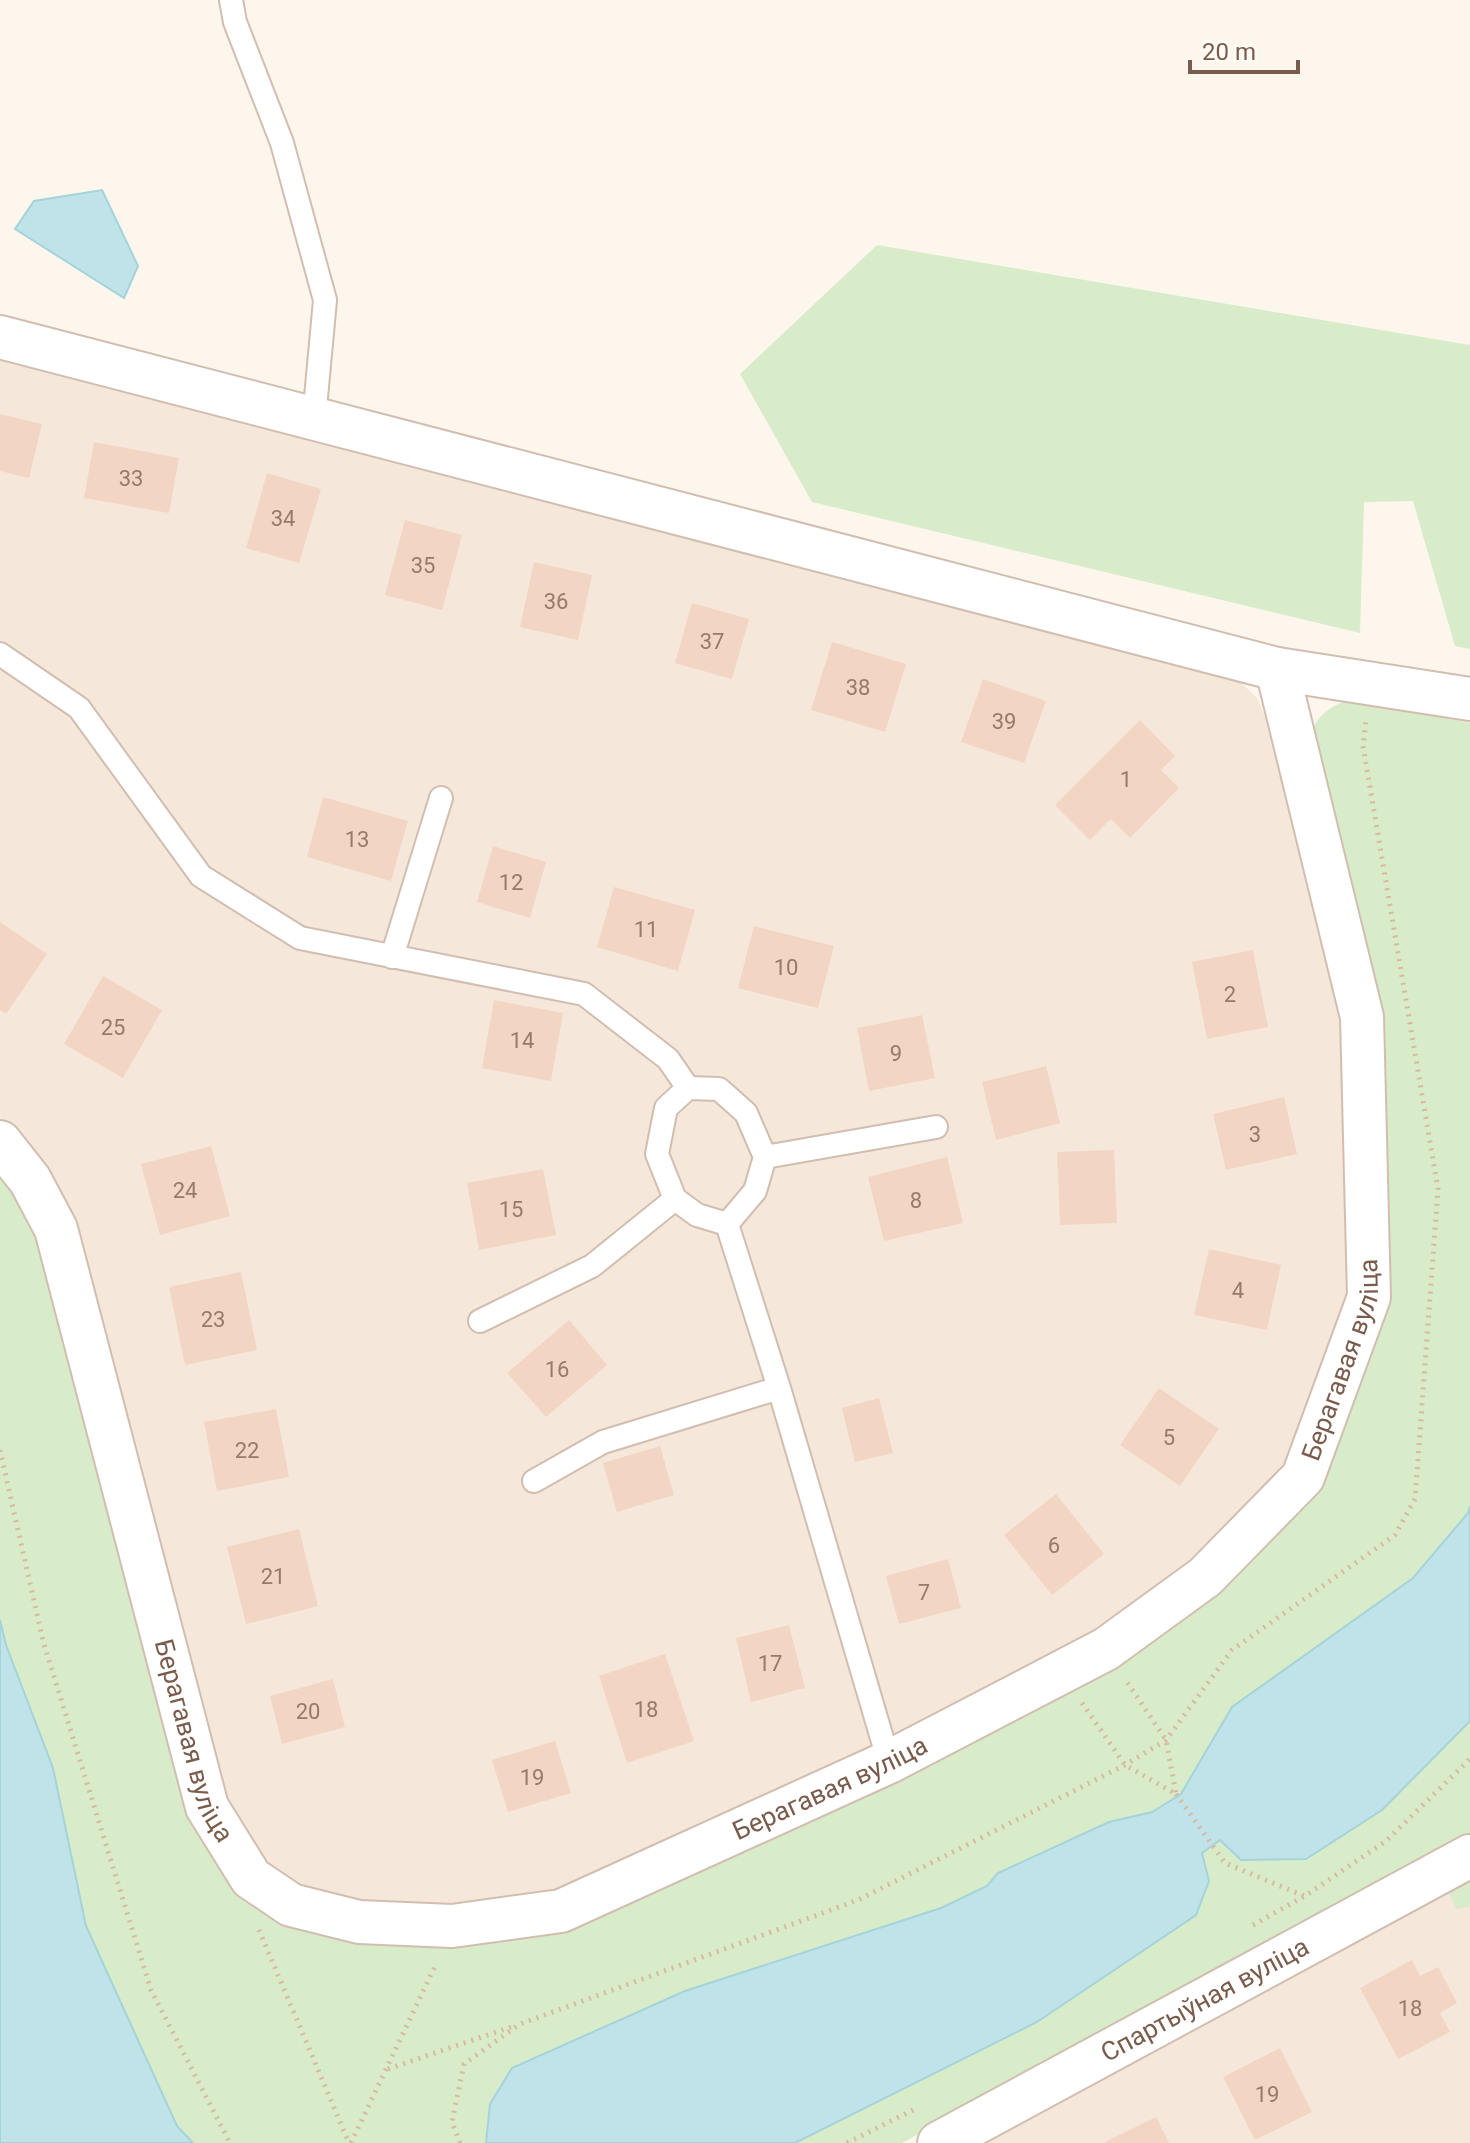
<svg xmlns="http://www.w3.org/2000/svg" width="1470" height="2143" font-family="Roboto,sans-serif">
<style>
.residential{fill:#f5e8da}
.green{fill:#d8ecc9}
.water{fill:#bfe3e8;stroke:#a5d3da;stroke-width:2}
.building{fill:#f3d5c3}
.lines{fill:none;stroke-linecap:round;stroke-linejoin:round}
.lane-casing{stroke:#d1beb0;stroke-width:26}
.street-casing{stroke:#d1beb0;stroke-width:46}
.path{stroke:#d9b8a5;stroke-width:5;stroke-dasharray:2 6;stroke-linecap:butt}
.lane{stroke:#fff;stroke-width:22}
.street{stroke:#fff;stroke-width:42}
.labels{text-anchor:middle;dominant-baseline:central;stroke-width:8;stroke-linejoin:round;paint-order:stroke}
.number-label{font-size:22px;fill:#987a6a}
.street-label{font-size:26px;fill:#7a5c4d;stroke:#fffaf3}
</style>
<rect width="100%" height="100%" fill="#fdf6ec"/>
<!-- residential -->
<path class="residential" d="M0,353l1233,322 24,23 14,33 77,288 8,276 -64,172 -98,98 -96,70 -250,128 -292,132 -102,15 -91,-3 -67,-16 -38,-26 -36,-64 -178,-630 -44,-54z
M1470,1871v272h-501z"/>
<!-- green -->
<path class="green" d="M877,245l593,100v304l-15,-3 -42,-145 -49,1 -4,131 -548,-131 -72,-128z
M1350,699l120,24v1113l-568,307h-709l-16,-17 -91,-200 -33,-158 -47,-123 -6,-25v-451l40,68 203,656 323,32 649,-338 167,-286 -73,-563c8,-23 18,-30 41,-39z
M1470,1871v36l-14,2 -8,-18z"/>
<!-- water -->
<path class="water" d="M102,190l36,76 -14,32 -109,-69 19,-28z
M1470,1506v215l-88,89 -76,49 -65,1 -21,-20 -18,13 7,28 -13,34 -159,107 -242,121h-309l4,-39 22,-36 173,-77 256,-83 46,-22 11,-13 111,-51 43,-10 29,-18 51,-87 181,-129 55,-65z
M0,1620l6,25 47,123 33,158 91,200 16,17h-193z"/>
<!-- building -->
<path class="building" d="M0,414l42,10 -13,54 -29,-7z
M94,442l85,16 -10,55 -85,-15z
M267,473l54,16 -22,74 -53,-15z
M405,520l57,15 -20,75 -57,-15z
M534,562l58,13 -14,65 -58,-13z
M692,603l57,16 -17,60 -57,-16z
M832,642l74,22 -21,68 -74,-22z
M983,679l63,22 -22,62 -63,-21z
M1140,720l35,36 -14,14 18,18 -49,50 -19,-19 -21,21 -35,-35z
M323,797l85,24 -17,60 -84,-24z
M493,846l53,16 -16,56 -53,-16z
M614,887l81,23 -17,61 -81,-24z
M0,922l47,32 -41,60 -6,-4z
M754,926l80,20 -16,62 -80,-20z
M1253,950l15,77 -61,12 -15,-77z
M103,976l59,34 -39,68 -59,-34z
M494,1000l69,13 -12,68 -69,-13z
M922,1015l13,63 -66,13 -12,-63z
M1046,1066l14,57 -64,17 -14,-58z
M1284,1097l13,57 -71,16 -13,-56z
M211,1146l19,70 -70,19 -19,-71z
M1114,1150l3,73 -57,2 -3,-73z
M947,1157l16,66 -79,18 -16,-64z
M543,1169l13,66 -77,15 -12,-67z
M1209,1249l72,16 -14,65 -73,-15z
M241,1272l16,78 -72,15 -16,-78z
M569,1320l38,45 -61,52 -39,-44z
M1159,1388l60,41 -39,57 -60,-41z
M879,1398l14,55 -38,9 -13,-54z
M276,1409l13,68 -72,14 -13,-69z
M660,1446l14,49 -57,17 -14,-49z
M1056,1494l48,60 -52,41 -48,-60z
M299,1529l19,77 -72,18 -19,-77z
M948,1559l13,49 -62,16 -13,-48z
M789,1625l16,63 -54,14 -15,-64z
M665,1654l29,87 -67,22 -28,-87z
M333,1679l12,48 -63,17 -12,-48z
M555,1741l16,52 -63,19 -16,-52z
M1412,1960l8,16 18,-9 19,36 -17,10 10,19 -52,27 -38,-71z
M1280,2048l32,64 -57,28 -32,-63z
M1156,2117l13,26h-66z"/>
<g class="lines">
<!-- lane casing -->
<g class="lane-casing">
<path id="lane" d="M231,0l4,22 47,121 43,157 -11,119
M0,654l79,54 122,168 99,62 284,56 84,65 20,29
M392,957l49,-159
M688,1088l31,1 27,24 19,44 -10,34 -28,33 -30,-9 -22,-16 -18,-45 9,-46z
M765,1157l171,-30
M727,1224l52,164 110,374
M480,1321l112,-55 83,-67
M534,1481l69,-39 176,-54"/>
</g>
<!-- street casing -->
<g class="street-casing">
<g id="street">
<path d="M0,337l1277,332 193,30"/>
<path id="s1" d="M0,1142l30,38 26,49 151,578 44,71 40,27 68,17 93,4 109,-15 328,-149 217,-113 99,-72 98,-100 66,-180 -7,-280 -85,-348"/>
<path id="s2" d="M939,2143l531,-287"/>
</g>
</g>
<!-- path -->
<path class="path" d="M0,1450l43,191 108,349 79,153
M1082,1703l43,62 51,29 -10,-54 -41,-61
M1176,1794l49,69 79,33
M1253,1925l52,-29 81,-55 84,-82
M259,1930l90,213
M388,2069l123,-42
M351,2143l85,-179
M460,2143l-8,-21 12,-58 56,-40 338,-124 267,-135 41,-25 66,-90 163,-115 20,-36 23,-310 -75,-443 3,-26
M847,2143l70,-35"/>
<!-- lane -->
<use href="#lane" class="lane"/>
<!-- street -->
<use href="#street" class="street"/>
</g>
<g class="labels">
<!-- number labels -->
<g class="number-label">
<text x="131" y="478">33</text>
<text x="283" y="518">34</text>
<text x="423" y="565">35</text>
<text x="556" y="601">36</text>
<text x="712" y="641">37</text>
<text x="858" y="687">38</text>
<text x="1004" y="721">39</text>
<text x="1126" y="779">1</text>
<text x="357" y="839">13</text>
<text x="511" y="882">12</text>
<text x="646" y="929">11</text>
<text x="786" y="967">10</text>
<text x="1230" y="994">2</text>
<text x="113" y="1027">25</text>
<text x="522" y="1040">14</text>
<text x="896" y="1053">9</text>
<text x="1255" y="1134">3</text>
<text x="185" y="1190">24</text>
<text x="916" y="1200">8</text>
<text x="511" y="1209">15</text>
<text x="1238" y="1290">4</text>
<text x="213" y="1319">23</text>
<text x="557" y="1369">16</text>
<text x="1169" y="1437">5</text>
<text x="247" y="1450">22</text>
<text x="1054" y="1545">6</text>
<text x="273" y="1576">21</text>
<text x="924" y="1592">7</text>
<text x="770" y="1663">17</text>
<text x="646" y="1709">18</text>
<text x="308" y="1711">20</text>
<text x="532" y="1777">19</text>
<text x="1410" y="2008">18</text>
<text x="1267" y="2094">19</text>
</g>
<!-- street labels -->
<g class="street-label">
<text stroke="none"><textPath href="#s1" startOffset="2098">Берагавая вуліца</textPath></text>
<text stroke="none"><textPath href="#s1" startOffset="634">Берагавая вуліца</textPath></text>
<text stroke="none"><textPath href="#s1" startOffset="1402">Берагавая вуліца</textPath></text>
<text stroke="none"><textPath href="#s2" startOffset="302">Спартыўная вуліца</textPath></text>
</g>
</g>
<!-- scale -->
<path d="M1190 60v12h108v-12" fill="none" stroke="#7a5c4d" stroke-width="4"/>
<text x="1202" y="60" font-size="24" fill="#7a5c4d" stroke="#fffaf3" stroke-width="6" paint-order="stroke">20 m</text>
</svg>
